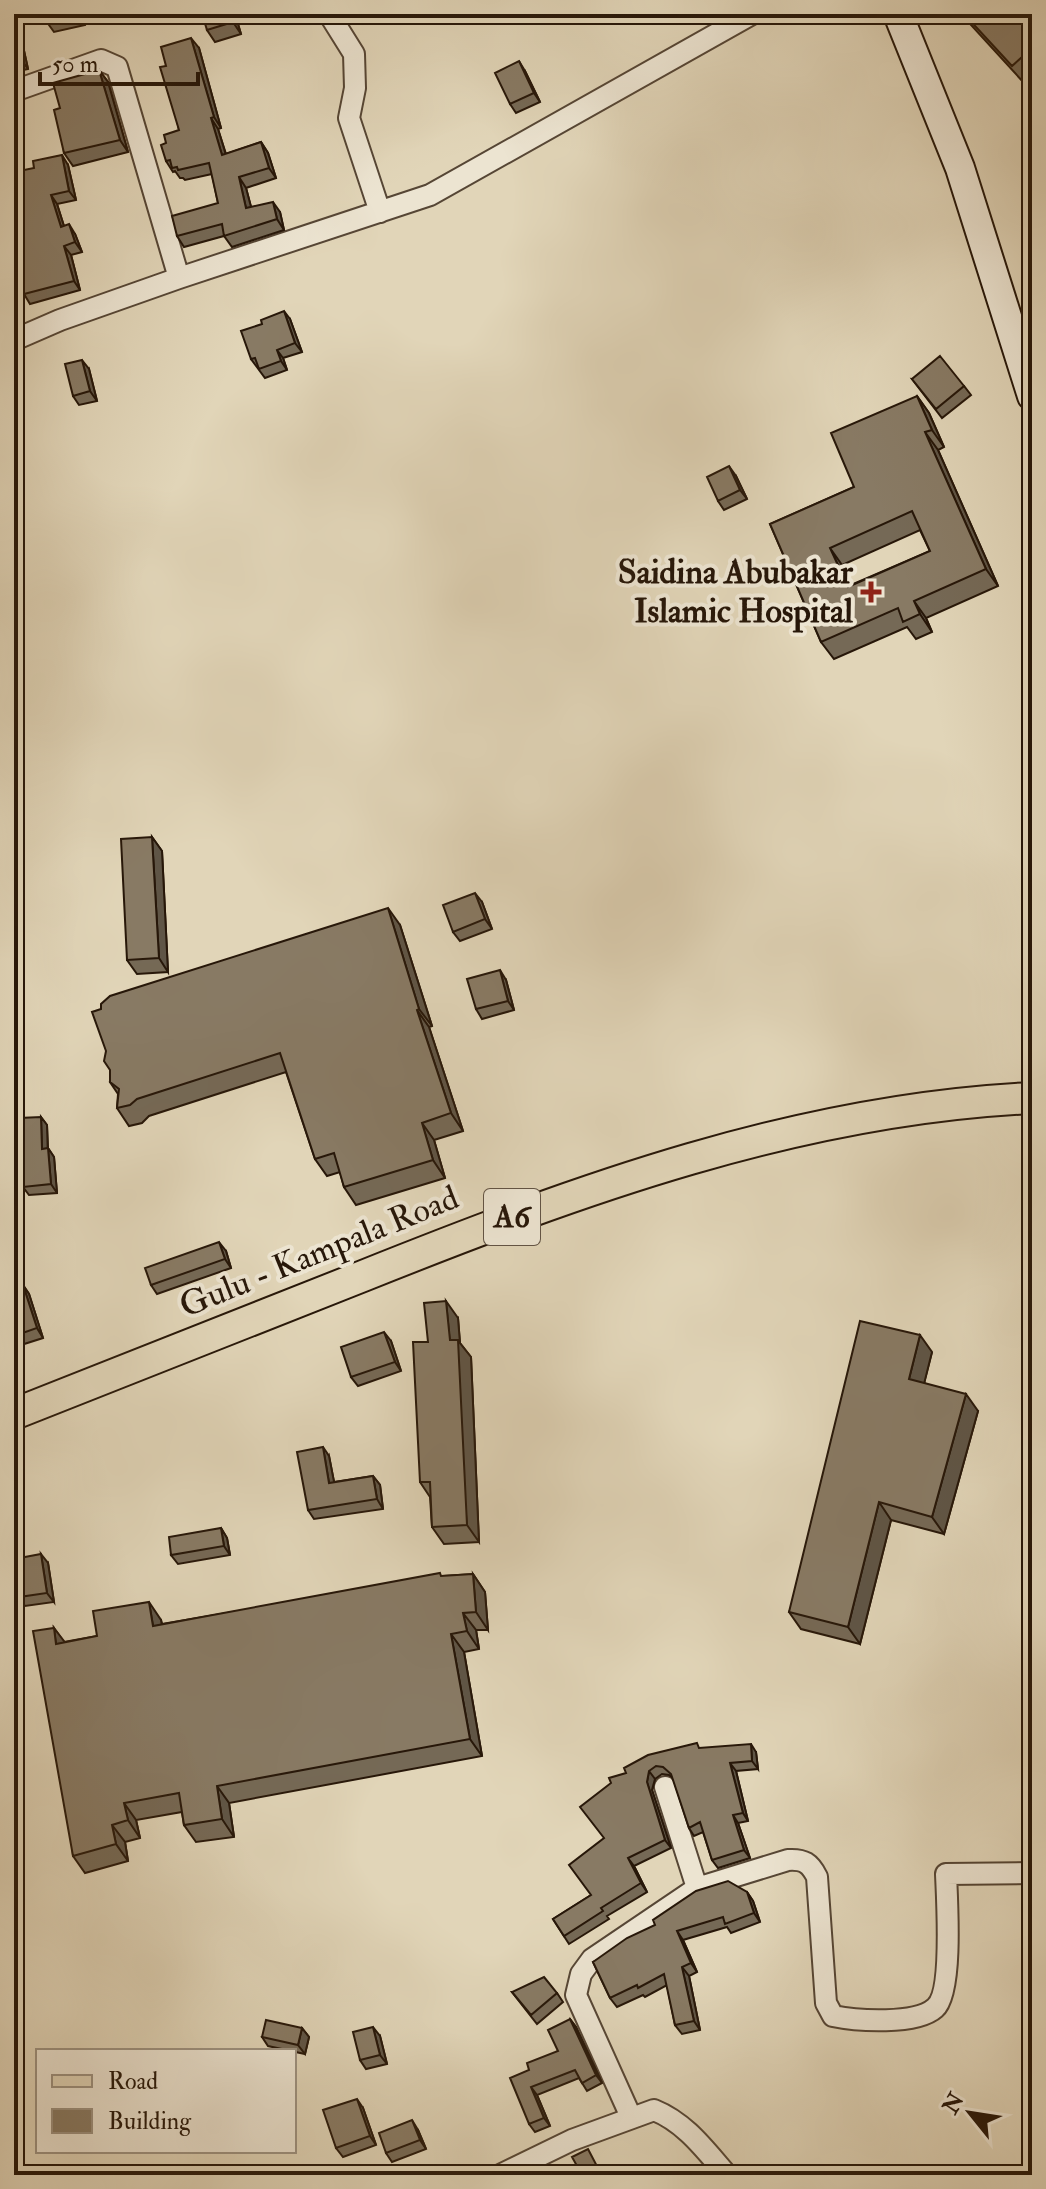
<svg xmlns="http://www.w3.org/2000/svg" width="1046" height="2189" font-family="'IM FELL Double Pica',serif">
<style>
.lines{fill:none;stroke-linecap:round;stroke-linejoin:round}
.street-casing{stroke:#564635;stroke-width:24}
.secondary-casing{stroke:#271709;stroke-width:32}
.primary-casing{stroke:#271709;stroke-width:34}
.street{stroke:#ece4d1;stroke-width:20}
.secondary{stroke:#ece4d1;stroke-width:28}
.primary{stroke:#e1d5b8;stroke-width:30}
.wall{fill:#756956;stroke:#271709;stroke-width:2;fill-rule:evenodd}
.shaded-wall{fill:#5f5546;stroke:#271709;stroke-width:2}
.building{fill:#887a64;stroke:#271709;stroke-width:2;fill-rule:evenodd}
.poi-dot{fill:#8f2418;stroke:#ece4d1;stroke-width:3}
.labels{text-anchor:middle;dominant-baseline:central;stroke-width:8;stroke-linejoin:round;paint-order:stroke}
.shield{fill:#ece4d1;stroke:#625445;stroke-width:2}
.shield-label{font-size:32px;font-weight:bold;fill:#271709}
.poi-label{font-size:34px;font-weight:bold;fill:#271709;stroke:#ece4d1;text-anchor:end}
.street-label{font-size:34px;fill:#271709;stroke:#ece4d1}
</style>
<rect width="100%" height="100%" fill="#e1d5b8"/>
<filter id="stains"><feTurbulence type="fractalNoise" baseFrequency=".0025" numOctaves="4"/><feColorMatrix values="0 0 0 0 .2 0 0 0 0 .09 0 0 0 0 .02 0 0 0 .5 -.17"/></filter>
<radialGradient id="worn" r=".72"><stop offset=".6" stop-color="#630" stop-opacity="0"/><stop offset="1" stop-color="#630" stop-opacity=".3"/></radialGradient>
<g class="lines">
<!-- street casing -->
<g class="street-casing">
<path id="street" d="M329,14l25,40 1,34 -6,30 31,94
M14,91l87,-31 16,7 62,211
M14,340l46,-20 119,-42 251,-83 322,-181
M665,1787l32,101 91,-28c16,-1 22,3 29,17l9,126 7,13c24,5 83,9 102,-8 18,-15 12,-109 11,-134l86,-1
M631,2117l-55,-122 5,-21 11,-15 105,-71
M500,2175l72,-35 82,-30c32,13 51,40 73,65"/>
</g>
<!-- secondary casing -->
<g class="secondary-casing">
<path id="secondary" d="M898,14l62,154 72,228"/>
</g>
<!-- primary casing -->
<g class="primary-casing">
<path id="primary" d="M14,1414c116,-46 232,-92 349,-138 215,-86 435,-167 669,-178"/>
</g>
<!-- street -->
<use href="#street" class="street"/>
<!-- secondary -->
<use href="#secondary" class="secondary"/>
<!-- primary -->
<use href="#primary" class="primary"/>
</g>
<!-- wall -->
<path class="wall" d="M14,14h2l12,55 -14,3z
M43,14h64l-23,5 1,6 -31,7 -10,-14z
M235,14l6,20 -26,8 -8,-12z
M961,14h71v63l-7,7z
M199,48l22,80 -3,1 8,25 35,-12 7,11 8,25 -30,10 5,19 29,5 4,18 -52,17 -8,-11 -40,11 -7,-11 41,-33 -6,-29 -27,6 -2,-2h-3l-5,-7 -2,1 -7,-11v-18l13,-13 -13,-64z
M99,70l9,12 20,70 -55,14 -9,-13 -4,-45z
M525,71l15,31 -24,11 -6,-9z
M68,165l8,35 -19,4 7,22 11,8 7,18 -11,3 9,35 -50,14 -6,-10 -7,-76z
M290,319l12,33 -19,6 4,12 -22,8 -14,-19z
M89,369l8,32 -18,4 -6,-9z
M912,379l52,7 7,9 -29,23z
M917,396l12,17 15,34 -6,3 60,136 -72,32 6,14 -16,7 -9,-12 -73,32 -13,-17 -51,-118 84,-37zM920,530l10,21 -79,34 -9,-20z
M736,476l11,23 -23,11 -6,-9z
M14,833l7,9v50h-7z
M152,837l10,14 6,121 -31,2 -10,-14z
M482,902l10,27 -32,12 -7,-9z
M14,921l4,6 4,95 -8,1z
M400,925l32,101 -3,1 34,104 -29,9 11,38 -89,27 -12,-18 -4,-15 -13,4 -12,-17 -29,-87 -137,44 -7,7 -13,3 -12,-18 1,-14 -8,-12z
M506,980l8,30 -32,9 -6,-10z
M41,1117l6,8 1,23 6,9 3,36 -28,2 -6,-8z
M226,1251l5,17 -74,26 -6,-9z
M23,1285l6,9 14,44 -22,7 -7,-10z
M458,1318l2,25 11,14 8,185 -35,2 -12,-17 -2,-30 -10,-15 8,-140z
M391,1341l10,30 -43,15 -7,-9z
M932,1352l-8,31 54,28 -34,123 -53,-14 -31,124 -59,-15 -12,-17z
M329,1456l5,26 39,-6 7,9 3,24 -69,10 -6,-9z
M221,1528l6,10 3,17 -52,9 -7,-9z
M48,1563l6,39 -29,4 -6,-9z
M473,1574l12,18 3,38h-12l3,19 -15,3 18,104 -253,47 5,34 -38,5 -12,-17 -2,-13 -46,8 4,18 -15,4 3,19 -43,12 -12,-17 -19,-228 10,14 33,-6 64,-16 1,4 281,-48z
M701,1748l55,4 2,17 -22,2 12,50 -10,2 12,35 -32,10 -6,-8 -9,-28 -9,4 -5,-8 -16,-50 -4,-3 -7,-1 -7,5 -3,11 19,58 -37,18 13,26 -40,24 2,3 -40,25 -16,-25 38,-24 13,-56 22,-66z
M747,1892l6,9 7,21 -29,11 -4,-6 -44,13 14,32 -8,4 11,54 -18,4 -7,-9 -8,-40 -22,12 -2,-2 -26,12 -7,-9 -17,-36z
M512,1992l45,1 6,9 -26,22z
M570,2019l6,8 26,56 -15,8 -8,-13 -42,17 13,31 -15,6 -6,-8v-54l29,-19z
M302,2028l7,9 -4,17 -37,-8 -6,-9z
M380,2036l7,28 -21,5 -6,-9z
M363,2108l13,37 -33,12 -7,-9z
M418,2130l8,19 -34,13 -6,-9z"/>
<!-- shaded-wall -->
<path class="shaded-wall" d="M14,14h2l12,55 -10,-14 -4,-19z
M78,14h3l3,5 1,6z
M230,14h5l6,20 -8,-12z
M191,38l8,10 22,80 -7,-11z
M519,61l6,10 15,31 -6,-9z
M99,70l9,12 20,70 -8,-12z
M211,118l7,11 11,36 -7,-10z
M261,142l7,11 8,25 -7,-10z
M62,155l6,10 8,35 -7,-9z
M239,177l7,11 8,30 -8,-10z
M51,195l6,9 10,32 -6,-9z
M273,202l7,10 4,18 -7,-11z
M69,224l6,10 7,18 -7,-10z
M64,246l7,9 9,35 -6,-9z
M284,311l6,8 12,33 -7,-9z
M277,350l6,8 4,12 -6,-9z
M82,360l7,9 8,32 -7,-10z
M917,396l12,17 15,34 -12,-17z
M925,432l13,18 60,136 -12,-17z
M729,466l7,10 11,23 -7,-9z
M830,548l12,17 18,39 -12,-17z
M914,601l12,17 6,14 -12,-18z
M15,833l6,9v50l-6,-10z
M152,837l10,14 6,121 -9,-14z
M475,893l7,9 10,27 -7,-10z
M388,908l12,17 32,101 -13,-17z
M14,921l4,6 4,95 -8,-11z
M500,970l6,10 8,30 -6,-9z
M417,1010l12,17 34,104 -12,-18z
M41,1117l6,8 1,32 -6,-8z
M422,1123l12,17 11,38 -12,-18z
M48,1148l6,9 3,36 -6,-9z
M219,1242l7,9 5,17 -6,-9z
M23,1285l6,9 14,44 -6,-10z
M446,1301l12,17 2,25 11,14 8,185 -12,-17z
M384,1332l7,9 10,30 -6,-9z
M920,1335l12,17 -11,44 -12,-17z
M966,1394l12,17 -34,123 -12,-17z
M323,1447l6,9 7,36 -7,-9z
M373,1476l7,9 3,24 -6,-10z
M879,1502l12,18 -31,124 -12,-17z
M221,1528l6,10 3,17 -6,-9z
M41,1554l7,9 6,39 -7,-9z
M473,1574l12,18 3,38 -12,-18z
M149,1602l12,18 4,23 -12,-17z
M463,1613l13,17 3,19 -12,-18z
M54,1628l13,17 -11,-1z
M451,1634l13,18 18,104 -12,-17z
M751,1744l5,8 2,17 -6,-8z
M730,1763l6,8 12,50 -5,-8z
M649,1771l6,8 -3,11 19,58 -6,-8 -18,-58z
M217,1786l12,17 5,34 -12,-18z
M124,1803l12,17 4,18 -12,-18z
M733,1815l5,8 12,35 -6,-8z
M112,1825l13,17 3,19 -12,-17z
M628,1858l6,8 13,26 -6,-9z
M747,1892l6,9 7,21 -6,-9z
M677,1931l6,9 14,32 -6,-9z
M682,1967l7,9 11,54 -6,-9z
M570,2019l6,8 26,56 -6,-8z
M373,2027l7,9 7,28 -7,-9z
M302,2028l7,9 -4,17 -7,-9z
M531,2087l6,8 13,31 -6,-8z
M357,2099l6,9 13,37 -6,-9z
M412,2120l6,10 8,19 -6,-9z"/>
<!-- building -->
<path class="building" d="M43,14h20l-19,4z
M202,14h28l3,8 -26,8z
M964,14h68v34l-20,18z
M14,36l4,19 -4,1z
M191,38l23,79 -3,1 11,37 39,-13 8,26 -30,9 7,31 27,-6 4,17 -53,17 -2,-12 -45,12 -5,-20 46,-13 -9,-40 -31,7 -1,-3 -5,1 -2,-8 -4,1 -5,-16 5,-2 -2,-8 15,-5 -19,-63 6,-1 -5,-19z
M519,61l15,32 -24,11 -15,-31z
M99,70l21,70 -56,13 -10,-43 6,-2 -7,-25z
M62,155l7,36 -18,4 10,32 8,-3 6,18 -11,4 10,35 -50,13 -10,-30v-45l3,-1 -3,-12v-34l20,-4 -1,-7z
M284,311l11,32 -18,7 4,11 -22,8 -4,-11 -4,1 -10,-28 21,-7 -1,-4z
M940,356l24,30 -28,23 -24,-30z
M82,360l8,31 -17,5 -8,-32z
M917,396l15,34 -7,2 61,137 -72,32 6,13 -17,8 -5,-14 -77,34 -51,-118 84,-37 -23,-54zM912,511l18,40 -82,36 -18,-39z
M729,466l11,24 -22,11 -11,-24z
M14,833h1v49h-1z
M152,837l7,121 -32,2 -6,-121z
M475,893l10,26 -32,13 -10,-27z
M388,908l31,101 -2,1 34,103 -29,10 11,37 -89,27 -10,-34 -19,6 -35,-106 -143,46 -7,6 -13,3 2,-19 -9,-7v-12l-6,-9 2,-10 -14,-39 9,-3v-5l9,-8z
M500,970l8,31 -32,8 -9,-30z
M41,1117l1,32 6,-1 3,36 -28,3 -4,-69z
M219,1242l6,17 -74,26 -6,-17z
M23,1285l14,43 -23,8v-48z
M446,1301l4,39h8l9,185 -35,2 -2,-45h-10l-7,-140h15l-4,-39z
M860,1321l60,14 -11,44 57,15 -34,123 -53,-15 -31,125 -59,-15z
M384,1332l11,30 -44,15 -10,-30z
M323,1447l6,36 44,-7 4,23 -69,11 -11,-58z
M221,1528l3,18 -53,9 -2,-18z
M41,1554l6,39 -28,4 -5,-38z
M440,1573l1,3 32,-2 3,38 -13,1 4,18 -16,3 19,105 -253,47 5,33 -38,6 -5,-32 -55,10 4,17 -16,5 4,19 -43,12 -40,-225 21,-3 2,16 41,-8 -4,-25 56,-9 4,24z
M697,1743l2,5 52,-4 1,17 -22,2 13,50 -10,2 11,35 -32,10 -12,-38 -11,6 -18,-54 -8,-7 -7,-1 -7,5 -2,11 18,58 -37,18 13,25 -40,25 2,3 -39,25 -11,-17 38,-24 -22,-30 35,-27 -24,-31 31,-24 -2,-5 17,-5 -2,-5 24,-13z
M728,1881l19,11 7,21 -29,11 -2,-7 -46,14 14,32 -9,4 12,54 -19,4 -11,-51 -26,14 -1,-3 -27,13 -17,-36 34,-24 28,-13 -2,-5 43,-29z
M544,1977l13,16 -26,22 -19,-23z
M570,2019l26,56 -14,8 -7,-13 -44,17 13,31 -15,6 -19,-46 19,-8 -2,-7 31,-12 -10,-21z
M266,2020l36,8 -4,17 -36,-8z
M373,2027l7,28 -20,5 -7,-28z
M357,2099l13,37 -34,12 -13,-38z
M412,2120l8,20 -34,13 -7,-20z
M588,2149l12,23 -6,3h-12l-10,-18z"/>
<!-- markers -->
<path class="poi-dot" d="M867 580h8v8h8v8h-8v8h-8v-8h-8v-8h8z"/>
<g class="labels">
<!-- shield labels -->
<rect class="shield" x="484" y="1189" width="56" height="56" rx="6"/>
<g class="shield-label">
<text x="512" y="1217">A6</text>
</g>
<!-- poi labels -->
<g class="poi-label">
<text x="853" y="572">Saidina Abubakar<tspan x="853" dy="39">Islamic Hospital</tspan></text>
</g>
<!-- street labels -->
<g class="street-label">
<text transform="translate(319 1252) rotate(-22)">Gulu - Kampala Road</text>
</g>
</g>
<!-- margin -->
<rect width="1046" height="2189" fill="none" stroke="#e1d5b8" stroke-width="48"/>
<rect x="16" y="16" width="1014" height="2157" fill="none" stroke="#271709" stroke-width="4"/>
<rect x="24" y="24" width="998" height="2141" fill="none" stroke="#271709" stroke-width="2"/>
<!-- legend -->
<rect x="36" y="2049" width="260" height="104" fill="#ece4d1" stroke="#9d9281" stroke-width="2"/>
<rect x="52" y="2075" width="40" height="12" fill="#e1d5b8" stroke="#9d9281" stroke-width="2"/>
<text x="108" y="2089" font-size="24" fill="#271709">Road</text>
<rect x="52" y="2109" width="40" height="24" fill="#887a64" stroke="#9d9281" stroke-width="2"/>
<text x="108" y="2129" font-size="24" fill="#271709">Building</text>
<!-- north arrow -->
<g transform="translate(970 2113) rotate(300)" stroke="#ece4d1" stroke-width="6" paint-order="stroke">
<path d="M0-6L14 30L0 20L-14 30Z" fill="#271709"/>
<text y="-12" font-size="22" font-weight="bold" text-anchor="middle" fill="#271709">N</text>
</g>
<!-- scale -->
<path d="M40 72v12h158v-12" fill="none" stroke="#271709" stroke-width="4"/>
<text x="52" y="72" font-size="24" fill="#271709" stroke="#ece4d1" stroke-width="6" paint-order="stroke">50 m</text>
<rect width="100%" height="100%" filter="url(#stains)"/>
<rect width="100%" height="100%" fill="url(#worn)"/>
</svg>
